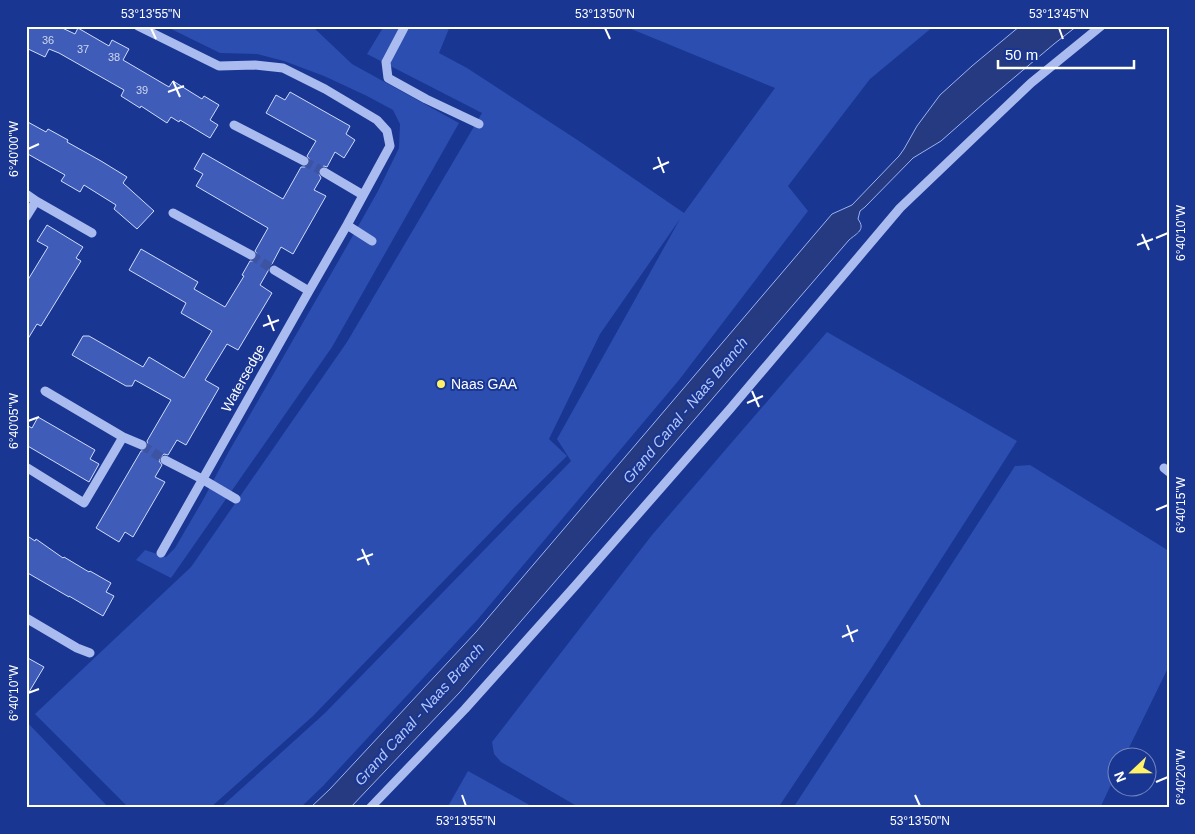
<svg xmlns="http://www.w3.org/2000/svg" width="1195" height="834" font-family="Arial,sans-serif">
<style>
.green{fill:#2c4eb0}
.water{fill:#253a80;stroke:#9cb3f1}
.building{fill:#3e5cb8;stroke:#d0dbfb}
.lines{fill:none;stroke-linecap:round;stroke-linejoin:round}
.minor-tunnel{stroke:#3c54a2;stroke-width:9;stroke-dasharray:9 4.5;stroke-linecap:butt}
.minor{stroke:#a9bbef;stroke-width:9}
.ticks{fill:none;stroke:#fff;stroke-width:2}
.poi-dot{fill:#fff168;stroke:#193692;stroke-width:2}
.labels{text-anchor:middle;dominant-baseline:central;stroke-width:4;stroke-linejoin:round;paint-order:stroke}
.number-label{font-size:11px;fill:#cfd6ed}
.street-label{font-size:14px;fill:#fff;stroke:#193692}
.poi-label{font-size:14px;fill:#fff;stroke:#193692;text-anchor:start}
.water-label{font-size:15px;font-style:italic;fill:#b5c6f6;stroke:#193692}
.neatline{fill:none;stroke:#fff;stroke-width:2}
.ticks-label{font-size:12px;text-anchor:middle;fill:#fff}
</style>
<rect width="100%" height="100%" fill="#193692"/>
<!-- green -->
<path class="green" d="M165,26h147l40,38 107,59 -127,224 -161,231 -35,-18 9,-10 21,7 9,-9 28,-48 25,-47 115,-200 35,-62 21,-43 1,-24 -7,-14 -26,-14 -43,-20 -40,-15 -27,-7 -37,-1z
M384,26h66l-11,27 28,15 112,73 105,72 91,-125 -151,-62h310l-64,53 -82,107 20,25 -129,169 -201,239 -155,167 -23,22h-80l105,-95 246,-252 -14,-22 123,-220 -80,115 -51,105 18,17 -51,50 -203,210 -103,92h-81l-94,-94 156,-147 156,-225 135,-229 -115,-59z
M827,332l190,109 -145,226 -94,141h-198l-79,-46 -7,-8 -2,-12 160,-207z
M1030,465l139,86v115l-44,90h-7l-1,16 -17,36h-307l87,-133 135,-209z
M26,721l83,87h-83z
M468,771l67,37h-88z"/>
<!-- water -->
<path class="water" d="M1020,26h57l-23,18 -70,59 -43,38 -28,17 -48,49 -5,4 -2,8c8,11 -1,14 -9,21l-389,452 -110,116h-40l20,-19 146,-157 356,-418 20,-9 47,-49 5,-7 13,-23 23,-31 32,-29z"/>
<!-- building -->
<path class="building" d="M26,26h32l17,8 3,-6 31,18 3,-6 17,9 -6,11 46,27 4,-6 29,18 2,-3 15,9 -9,15 8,5 -8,13 -30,-18 -1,2 -8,-5 -4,6 -26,-17 -1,2 -19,-12 3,-6 -65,-37 -10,-4 -4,8 -19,-9z
M290,92l60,34 -4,8 9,6 -11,18 -9,-6 -8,15 -3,-1 -5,2 -1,4 3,6 -7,12 12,6 -33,58 -12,-7 -9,17 -4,3v4l-8,14 12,8 -34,57 -11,-6 -22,36 14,8 -33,57 -9,-5 -9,15 -4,-1 -4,3 -1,4 3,4 -7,12 10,5 -32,55 -8,-5 -6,10 -23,-14 45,-77 4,-1 3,-2v-3l-1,-4 24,-41 -36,-20 -3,6h-6l-54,-31 11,-19h6l54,31 6,-10 35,21 28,-47 -31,-18 5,-10 -57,-33 12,-21 57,33 -4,7 31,18 19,-31 -2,-1 8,-14h4l2,-3 1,-4 -2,-3 13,-23 -72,-42 7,-12 -9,-5 9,-16 80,46 18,-32h4l4,-3 1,-4 -3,-4 9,-15 -50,-28 10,-18 9,5z
M26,121l20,11 2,-3 20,11 -1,2 34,19 26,16 -4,6 31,28 -17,18 -23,-20 2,-4 -32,-20 -4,7 -19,-11 4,-6 -39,-22z
M47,225l36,22 -7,11 5,3 -40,65 -4,-2 -11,18v-59l22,-36 -11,-6z
M38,417l57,33 -5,9 9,5 -10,18 -63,-37v-20l6,3z
M26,535l9,6 1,-2 27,19 1,-1 25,15 1,-1 21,12 -5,9 8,4 -11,20 -34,-20v1l-43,-25z
M26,657l18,10 -18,30z"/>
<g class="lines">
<!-- minor-tunnel -->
<path class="minor-tunnel" d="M304,161l20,11
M251,255l23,15
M142,445l23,15"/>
<!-- minor -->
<path class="minor" d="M138,26l81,40 36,-1 28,3 42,21 52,31 10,11 3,15 -43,79 -38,66 -148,262
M405,26l-19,36 2,16 38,21 53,25
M234,125l70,36
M324,172l39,23
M26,194l10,7 -10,16
M36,201l56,32
M173,213l78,42
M347,225l25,16
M274,270l35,21
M45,391l78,46 19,8
M165,460l37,19 34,20
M26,467l58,36 39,-66
M1164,468l5,4
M26,618l51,30 13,5
M370,808l95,-99 110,-123 155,-177 170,-201 131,-125 70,-57"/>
</g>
<!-- ticks -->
<path class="ticks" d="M151,28l5,11M605,28l5,11M1059,28l4,11M173,81l7,16M168,92l16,-6M28,149l11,-5M658,157l6,16M653,169l16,-7M1142,234l7,16M1156,238l12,-5M1137,245l16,-6M268,315l6,16M263,326l16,-6M752,391l7,16M747,403l16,-7M28,421l11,-4M1156,510l12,-5M362,549l7,16M357,560l16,-6M847,625l6,17M842,637l16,-7M28,693l11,-4M1156,782l12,-5M462,795l4,11M915,795l5,11"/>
<!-- markers -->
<circle class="poi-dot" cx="441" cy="384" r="5"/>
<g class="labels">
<!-- number labels -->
<g class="number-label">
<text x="48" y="40">36</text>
<text x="83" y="49">37</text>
<text x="114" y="57">38</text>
<text x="142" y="90">39</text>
</g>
<!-- street labels -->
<g class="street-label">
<text transform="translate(243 378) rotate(-61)">Watersedge</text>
</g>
<!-- poi labels -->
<g class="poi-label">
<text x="451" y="384">Naas GAA</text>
</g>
<!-- water labels -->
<g class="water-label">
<text transform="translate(685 410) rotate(-50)">Grand Canal - Naas Branch</text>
<text transform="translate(419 714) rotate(-48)">Grand Canal - Naas Branch</text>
</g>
</g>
<!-- border -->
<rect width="1195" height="834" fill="none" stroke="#193692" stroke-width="55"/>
<!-- north arrow -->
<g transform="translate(1132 772) rotate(248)"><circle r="24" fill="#193692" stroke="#7586be"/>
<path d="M0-4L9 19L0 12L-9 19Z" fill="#fff168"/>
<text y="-8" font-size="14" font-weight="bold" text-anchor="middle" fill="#ffffff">N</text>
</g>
<!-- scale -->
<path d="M998 60v8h136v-8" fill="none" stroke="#ffffff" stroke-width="2.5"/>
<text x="1005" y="60" font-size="15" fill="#ffffff" stroke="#193692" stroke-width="4" paint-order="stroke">50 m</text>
<rect x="28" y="28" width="1140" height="778" class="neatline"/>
<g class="ticks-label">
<text x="151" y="18">53°13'55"N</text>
<text x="605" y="18">53°13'50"N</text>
<text x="1059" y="18">53°13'45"N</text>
<text transform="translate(14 149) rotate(-90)" y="4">6°40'00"W</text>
<text transform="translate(1181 233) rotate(-90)" y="4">6°40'10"W</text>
<text transform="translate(14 421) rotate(-90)" y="4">6°40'05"W</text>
<text transform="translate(1181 505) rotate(-90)" y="4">6°40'15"W</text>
<text transform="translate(14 693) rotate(-90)" y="4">6°40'10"W</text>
<text transform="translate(1181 777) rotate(-90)" y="4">6°40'20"W</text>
<text x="466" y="825">53°13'55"N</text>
<text x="920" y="825">53°13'50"N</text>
</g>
</svg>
